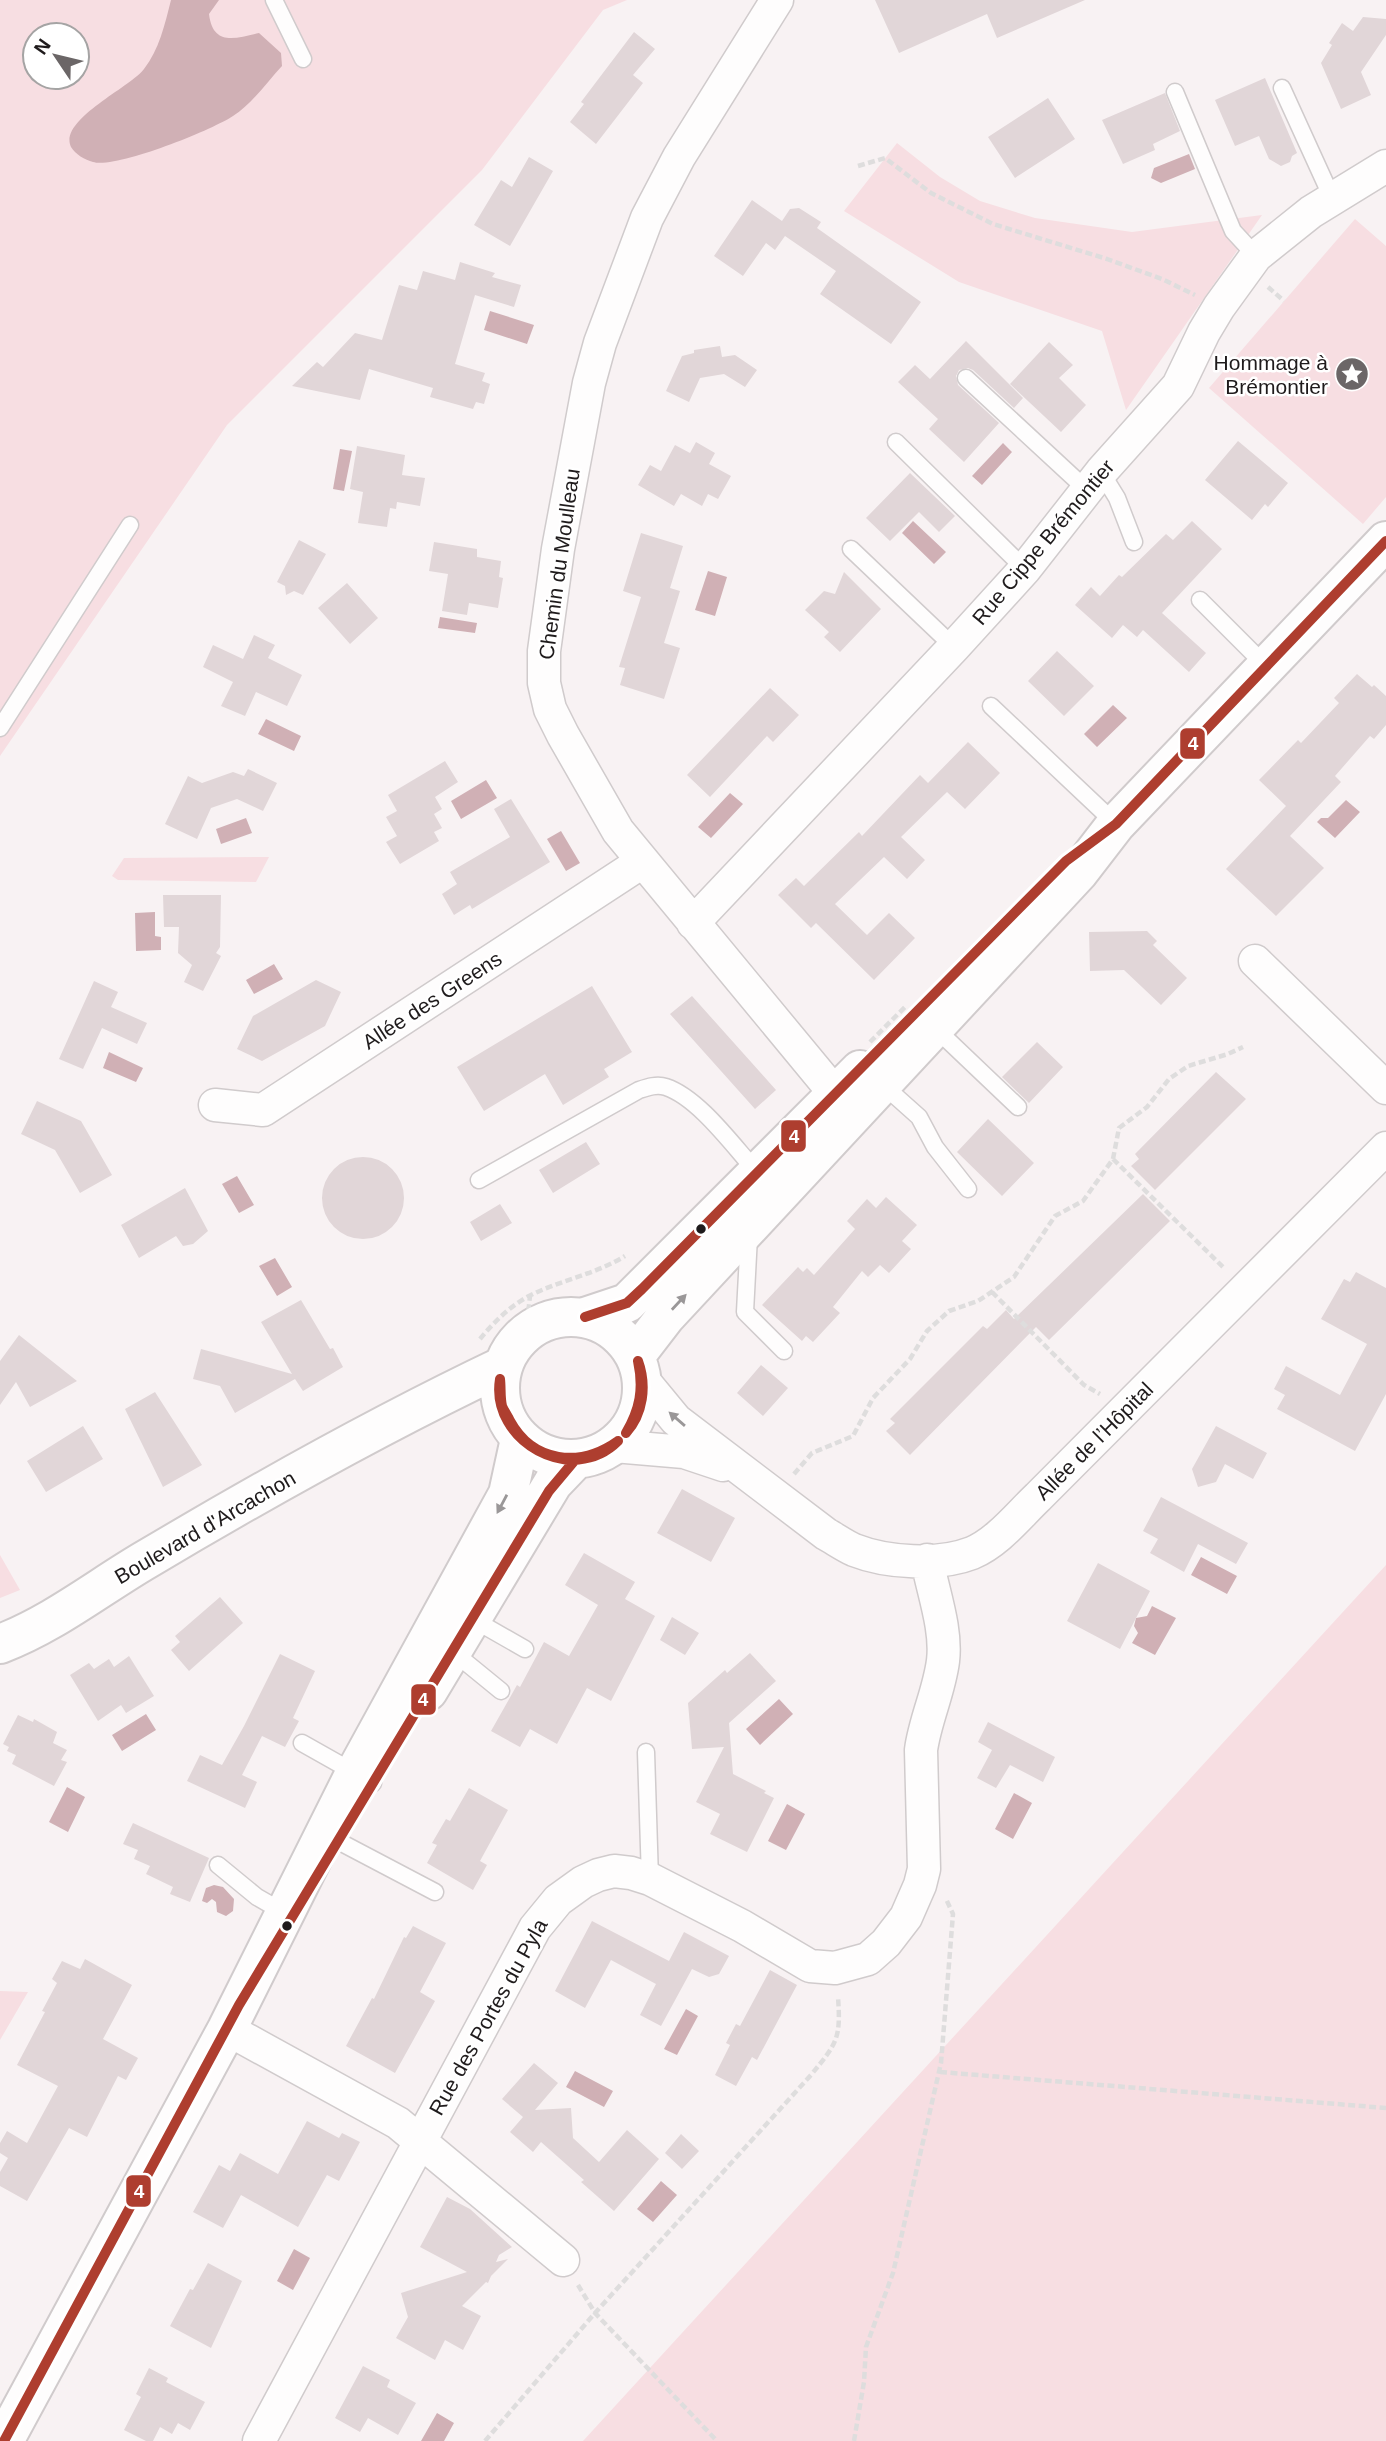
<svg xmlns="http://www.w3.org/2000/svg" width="1386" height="2441" font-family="Helvetica,sans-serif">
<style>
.green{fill:#f7dee2;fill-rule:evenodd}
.water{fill:#d0b0b5}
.building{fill:#e1d6d8}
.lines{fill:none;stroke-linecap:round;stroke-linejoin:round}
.lane-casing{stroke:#d0cbcc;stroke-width:19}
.street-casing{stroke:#d0cbcc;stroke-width:35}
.secondary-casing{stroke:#d0cbcc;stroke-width:42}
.path{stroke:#dedddd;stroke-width:4.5;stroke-dasharray:7 3.5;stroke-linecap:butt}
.lane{stroke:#fefdfd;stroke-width:16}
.street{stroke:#fefdfd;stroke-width:32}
.secondary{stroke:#fefdfd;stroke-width:38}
.bus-1-casing{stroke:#fff;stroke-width:16}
.bus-1{stroke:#ae3e2f;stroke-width:10}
.oneway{fill:#9a9798}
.bus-dot{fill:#1f1b1c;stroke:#fff;stroke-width:2.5}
.labels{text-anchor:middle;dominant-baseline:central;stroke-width:5;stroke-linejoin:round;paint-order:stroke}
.poi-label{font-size:21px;fill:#1f1b1c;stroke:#fff;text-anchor:end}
.street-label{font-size:21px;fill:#1f1b1c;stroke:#fff}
.line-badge{stroke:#fff;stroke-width:2.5}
.badge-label{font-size:19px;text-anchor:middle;font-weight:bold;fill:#fff}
</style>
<rect width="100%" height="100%" fill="#f8f2f3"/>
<!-- green -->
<path class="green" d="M0,0h627l-24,10 -121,160 -255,255 -227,331zM35,35h42v42h-42z
M897,143l43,34 40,24 55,17 97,14 130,-17 -136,195 -24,-79 -143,-49 -115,-71z
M1355,219l31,27v251l-23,27 -154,-136z
M269,857l-13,25 -138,-2 -6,-4 12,-18z
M0,1555l20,35 -20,8z
M1386,1565v876h-803z
M0,1991l28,1 -28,48z"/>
<!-- water -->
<path class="water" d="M171,0h48l-10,14c4,33 27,24 50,19l22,20 1,13c-15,16 -30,38 -49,50 -21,14 -117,53 -140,46 -8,-2 -18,-8 -22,-15 -13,-27 60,-60 73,-78 15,-19 21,-45 27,-69z
M1189,154l6,15 -34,14 -10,-5 3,-10z
M490,311l44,14 -7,19 -43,-14z
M1003,443l9,9 -30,33 -10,-9z
M340,449l12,2 -8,40 -11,-2z
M913,521l33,31 -12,12 -32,-31z
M708,571l19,6 -12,39 -20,-6z
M440,617l37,6 -2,10 -37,-5z
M1113,705l14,13 -30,29 -13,-13z
M266,719l35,17 -7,15 -36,-17z
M486,780l11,18 -36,21 -10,-18z
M730,793l13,11 -32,34 -13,-11z
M1346,800l14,12 -25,26 -18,-16 4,-4h7z
M246,818l6,15 -31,11 -5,-15z
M561,831l19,32 -14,8 -19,-32z
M155,912v24l6,1v13l-25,1 -1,-38z
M274,964l9,15 -29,15 -8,-14z
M109,1052l34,16 -7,14 -33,-14z
M237,1176l17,29 -15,8 -17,-29z
M275,1258l17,29 -15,9 -18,-30z
M1201,1557l36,19 -10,18 -36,-19z
M1152,1606l24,12 -21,37 -23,-12 6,-10 -4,-7 2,-8 11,-2z
M779,1699l14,15 -33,31 -14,-16z
M146,1714l10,16 -34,21 -10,-16z
M67,1787l18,10 -17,35 -19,-10z
M1014,1793l18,10 -19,36 -18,-10z
M787,1804l18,10 -19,36 -18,-9z
M214,1885l9,2 11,12 -1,12 -7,5 -9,-4 -1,-10 -4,-3 -5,4 -5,-2 4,-13z
M686,2009l12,7 -21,39 -13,-6z
M575,2071l38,20 -9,16 -38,-20z
M661,2181l16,14 -24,27 -16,-13z
M294,2249l16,9 -17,32 -16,-9z
M437,2413l17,10 -10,18h-23z"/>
<!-- building -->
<path class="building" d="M875,0h210l-88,38 -10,-24 -88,39z
M1363,17l23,2v16l-25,37 10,23 -30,14 -20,-46 11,-18 -3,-2 13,-20 11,8z
M634,32l21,17 -22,26 10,8 -47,61 -26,-22 14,-18 -3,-2z
M1265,78l32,75 -5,3 -2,6 -9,4 -12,-7 -10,-23 -24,10 -20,-46z
M1165,93l15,38 -27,13 2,6 -32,14 -21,-44z
M1048,98l27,41 -60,39 -27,-41z
M529,157l24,14 -43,75 -36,-21 27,-45 11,7z
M752,200l30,21 8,-12 9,-1 22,14 -4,6 104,74 -30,42 -71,-50 16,-23 -51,-35 -10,14 -9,-7 -23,33 -29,-20z
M460,262l35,11 -3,4 29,8 -7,22 -39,-12 -20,69 30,9 -3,8 8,3 -6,20 -8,-2 -3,7 -43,-12 3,-9 -64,-19 -9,31 -68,-14 25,-24 6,5 32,-34 27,7 17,-55 18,5 6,-19 32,9z
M966,341l57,57 -9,10 -41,-38 -5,-2 -9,2 -3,6 2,9 41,38 -35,39 -35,-33 9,-10 -40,-37 17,-17 15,14z
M1049,342l24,23 -14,13 27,27 -25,27 -51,-48z
M720,346l2,11 13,-2 22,15 -12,17 -21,-13 -24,4 -11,24 -23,-11 16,-35 12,-3v-3z
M1238,441l50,42 -20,24 -3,-3 -13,16 -47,-40z
M696,442l19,11 -6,11 22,12 -13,23 -10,-5 -6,12 -21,-12 -7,12 -36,-21 12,-20 11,6 14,-26 15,8z
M357,446l48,9 -3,20 23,3 -5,28 -23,-4 -1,7 -6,-1 -3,19 -29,-4 5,-31 -13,-3z
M910,473l45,43 -16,16 -20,-20 -29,29 -24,-23z
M1192,521l30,28 -60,64 44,40 -17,19 -46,-42 -6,7 -14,-12 -11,13 -37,-33 16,-18 9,9 19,-21 3,2 44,-43 7,6z
M641,533l42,13 -13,42 10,3 -16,52 16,5 -16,51 -44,-14 5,-17 -6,-1 22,-70 -18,-6z
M299,540l27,14 -23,41 -9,-4 -8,4 -1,-9 -8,-4z
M434,542l43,7v8l24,4 -2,16 4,1 -5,30 -29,-5 -2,12 -25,-4 6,-37 -19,-3z
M844,572l37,37 -41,43 -16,-15 5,-5 -24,-22 19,-19 11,3z
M347,583l31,35 -28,26 -32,-36z
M254,635l21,10 -7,13 34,17 -15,31 -31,-14 -11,24 -24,-10 12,-24 -30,-15 10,-22 30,14z
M1057,651l37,35 -30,30 -36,-35z
M1357,674l15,13 2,-2 12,11v29l-12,14 -4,-3 -35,40 6,6 -51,54 34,32 -48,48 -50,-47 60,-63 -27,-26 39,-40 3,3 38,-40 -5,-5z
M770,688l29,27 -26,27 -6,-6 -57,61 -23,-22z
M968,742l32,31 -35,36 -18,-17 -46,45 24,23 -18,19 -23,-22 -49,47 32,31 22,-22 26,25 -41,42 -58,-57 -5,5 -33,-33 18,-17 8,8 55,-54 3,4 58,-61 8,8z
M445,761l13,21 -23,15 7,12 -8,5 8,14 -8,4 5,9 -39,23 -14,-22 11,-6 -11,-19 11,-6 -9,-16z
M248,769l29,14 -14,28 -26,-12 -26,9 -14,31 -32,-15 23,-48 14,7 31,-11 11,4z
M511,799l39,63 -78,47 -2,-4 -16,10 -12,-21 15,-10 -7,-12 60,-35 -16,-28z
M163,895h58l-1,52 -4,6 5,3 -18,35 -19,-9 8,-17 -14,-12 1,-26h-15z
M1147,931l10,10 -4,4 34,33 -26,27 -37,-35 -34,1 -1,-39z
M316,980l25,12 -16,34 -63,35 -25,-12 16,-33z
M94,981l24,11 -7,15 36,16 -10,21 -35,-16 -19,41 -24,-10z
M592,986l40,66 -28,17 5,8 -46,28 -18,-31 -61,37 -27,-44z
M692,996l84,94 -21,19 -85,-95z
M1037,1042l26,25 -34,36 -27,-26z
M1216,1072l30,27 -91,91 -24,-24 8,-7 -4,-5z
M37,1101l44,20 31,54 -32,18 -25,-43 -34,-16z
M988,1119l46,44 -32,33 -45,-44z
M586,1142l14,22 -47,29 -14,-23z
M322 1198a41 41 0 1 1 82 0a41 41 0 1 1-82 0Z
M185,1188l23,43 -15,13 -10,2 -7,-10 -37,22 -18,-33z
M1143,1194l27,27 -121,119 -13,-13 -126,128 -24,-24 9,-8 -5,-4 93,-93 4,3 19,-19 8,9z
M886,1197l31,28 -15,16 9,8 -22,24 -9,-8 -12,12 -6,-6 -29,36 7,6 -27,29 -7,-6 -4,5 -40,-36 36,-38 5,5 4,-4 7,7 41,-46 -8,-8 20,-22 9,9z
M500,1204l12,19 -31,18 -11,-19z
M1356,1272l30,16v106l-31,57 -78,-42 8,-14 -11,-6 12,-23 54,29 27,-51 -46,-25 23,-40 6,3z
M301,1300l29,49 3,-1 10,19 -40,24 -8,-12 -60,34 -15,-27 -27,-7 8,-30 91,25 -31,-52z
M19,1335l58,46 -47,26 -14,-25 -16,23v-44z
M761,1365l27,23 -25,28 -26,-23z
M155,1392l47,73 -39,22 -38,-78z
M83,1426l20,33 -57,33 -19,-31z
M1216,1426l51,27 -14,26 -28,-15 -9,18 -18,5 -6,-18z
M682,1489l53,29 -24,44 -54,-29z
M1161,1497l87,46 -12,21 -38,-20 -14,28 -34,-19 8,-14 -15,-8z
M584,1553l51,29 -10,17 30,17 -44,85 -24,-13 -30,56 -27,-15 -10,18 -29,-16 26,-46 3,2 24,-45 25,14 29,-51 -33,-20z
M1098,1563l52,28 -30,58 -53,-28z
M220,1597l23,26 -54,48 -18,-21 9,-8 -5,-6z
M672,1617l27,16 -14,22 -25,-15z
M750,1653l26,28 -47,42 4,51 33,17 -2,2 10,5 -27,54 -37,-18 10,-20 -24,-12 28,-55 -32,2 -4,-46 37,-33 2,3z
M280,1654l35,17 -22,47 6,3 -14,26 -23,-11 -20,39 15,7 -12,26 -58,-27 13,-26 22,10 22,-39z
M129,1656l25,40 -28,17 -5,-8 -23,16 -28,-46 19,-12 5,6 15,-10 5,8z
M18,1715l15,7 1,-3 23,13 -4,11 14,7 -6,10 6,2 -13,24 -42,-22 4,-9 -9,-4 2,-4 -6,-3z
M988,1722l67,35 -12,25 -33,-17 -14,23 -19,-10 15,-28 -14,-8z
M469,1788l39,22 -28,51 7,4 -14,25 -46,-27 10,-18 -5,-2 14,-24 4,2z
M133,1823l76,35 -19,44 -20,-8 3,-7 -27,-13 4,-8 -16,-7 4,-9 -15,-6z
M592,1921l77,40 15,-29 45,24 -10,18 -10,3 -17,-8 -31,57 -21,-11 16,-31 -45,-24 -26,48 -30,-17z
M413,1926l33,17 -26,49 15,9 -40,72 -49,-27 26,-48 2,1 30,-62 2,1z
M85,1959l47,26 -29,54 35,19 -12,22 -8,-4 -31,61 -18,-9 -42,73 -27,-15v-14l8,-14 -8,-5v-10l7,-12 20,12 31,-57 -41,-21 28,-53 -3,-1 15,-28 -5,-4 10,-18 18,8z
M770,1970l27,15 -40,75 -5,-3 -16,29 -21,-11 15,-30 -4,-2 10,-19 4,2z
M534,2063l24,20 -23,27 36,-2 2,30 26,24 28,-32 32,29 -45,52 -33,-29 3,-2 -43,-38 -8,10 -23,-20 13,-15 -21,-18z
M307,2121l32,17 3,-5 18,9 -21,39 -12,-6 -29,52 -57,-32 -18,33 -30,-16 26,-47 11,6 10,-18 38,21z
M681,2134l18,17 -17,18 -17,-16z
M447,2197l23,12 42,38 -13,8 -3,7 12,-3 -17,17 -3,7 -2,-1 -24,24 19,10 -18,34 -18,-10 -10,20 -39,-22 12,-21 -7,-24 66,-21 -47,-25z
M208,2263l34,18 -31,67 -41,-22 20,-37 3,1z
M363,2366l27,14 -3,7 29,16 -18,32 -30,-17 -8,14 -25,-14z
M149,2368l19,10 -2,4 39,20 -15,28 -12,-7 -6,11 -12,-7 -7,14h-7l-22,-11 17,-33 -5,-3z"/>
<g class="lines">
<!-- lane casing -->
<g class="lane-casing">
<path id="lane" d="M274,0l29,59
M1282,88l51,112
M1175,92l58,139 23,25
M966,378l121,112
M896,442l129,127
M1101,472l16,26 17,44
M851,549l103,98
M1200,600l66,66
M991,706l125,118
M0,728l130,-203
M935,1028l83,79
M882,1084l37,33 16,30 33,42
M479,1180l160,-90c9,-3 18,-6 27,-3 33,11 68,60 91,85
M749,1236l-4,76 39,39
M469,1617l56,32
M452,1651l49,40
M302,1743l71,40
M646,1752l4,127
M338,1841l97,51
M218,1865l39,32 28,16"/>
</g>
<!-- street casing -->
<g class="street-casing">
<path id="street" d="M777,0l-98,157 -32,61 -47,125 -11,40 -31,166 -14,102v32l6,26 13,26 55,96 210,254 25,27
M693,923l261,-276 71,-78 76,-97 77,-86 26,-54 15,-25 37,-51 55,-44 75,-46
M1255,961l131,127
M215,1105l48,5 379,-248
M643,1380l33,40 150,114c9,5 19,12 28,16 33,13 85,16 118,3 26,-11 46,-37 66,-56l348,-349
M614,1446l70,6 39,13
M227,2029l171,94 165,137
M259,2441l276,-513 23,-28 25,-18 15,-7 16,-4 17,2 19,6 92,47 68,40 25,2 33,-9 18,-16 20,-26 14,-32 4,-16 -3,-119c4,-30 18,-58 22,-89 4,-32 -10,-69 -16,-101"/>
</g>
<!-- secondary casing -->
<g class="secondary-casing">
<path id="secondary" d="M500 1388a71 71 0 1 1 142 0a71 71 0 1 1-142 0Z
M585,1317l42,-14 233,-233
M636,1355l30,-39 413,-444 37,-48 270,-283
M0,1644c53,-20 99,-57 147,-85 116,-69 234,-135 356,-193
M428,1691l125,-208 22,-23
M4,2441l223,-412 128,-256 153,-279 12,-55"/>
</g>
<!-- path -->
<path class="path" d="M858,166l27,-8 46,35 62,31 114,35 55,20 33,16
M1268,287l16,14
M870,1042l36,-36
M1113,1159l112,110
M992,1292l92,93 16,9
M526,1332l4,-36
M480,1339c13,-16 30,-33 49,-43 31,-16 65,-21 96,-40
M794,1474l18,-21 41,-17 20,-38 37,-39 17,-28 22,-20 29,-10 36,-24 41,-61 28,-15 30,-42 6,-31 28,-21 22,-28 19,-13 40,-12 15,-7
M940,2072l446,36
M578,2285l17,28 122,128
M485,2441l110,-128 216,-238c26,-32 30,-36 27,-78
M854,2441l10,-59 2,-35 27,-74 48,-210 12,-149 -7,-15"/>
<!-- lane -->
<use href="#lane" class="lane"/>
<!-- street -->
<use href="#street" class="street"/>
<!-- secondary -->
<use href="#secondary" class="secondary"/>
<!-- bus-1 casing -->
<g class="bus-1-casing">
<path id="bus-1" d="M585,1317l42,-14 15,-14 424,-428 50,-37 270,-283
M500,1379c1,8 0,19 2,27 2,5 6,10 8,15 23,42 70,47 108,20
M500,1379c-10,62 72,108 118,62
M626,1433c14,-24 18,-44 12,-72
M626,1433c17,-19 21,-47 12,-72
M4,2441l235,-436 310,-514 26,-31"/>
</g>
<!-- bus-1 -->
<use href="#bus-1" class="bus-1"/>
</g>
<!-- one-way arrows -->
<defs><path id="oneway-solid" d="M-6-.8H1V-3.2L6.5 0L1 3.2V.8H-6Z" transform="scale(1.75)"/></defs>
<g class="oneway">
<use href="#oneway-solid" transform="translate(679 1302) rotate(-47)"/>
<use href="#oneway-solid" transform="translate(677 1419) rotate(-139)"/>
<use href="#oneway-solid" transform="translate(502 1504) rotate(118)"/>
</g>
<!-- icons -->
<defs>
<g id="sight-disc" transform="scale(1.75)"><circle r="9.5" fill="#6b6667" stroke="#fff"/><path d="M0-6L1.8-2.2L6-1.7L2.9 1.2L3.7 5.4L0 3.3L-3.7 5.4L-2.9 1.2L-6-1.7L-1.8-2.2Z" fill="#fff"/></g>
</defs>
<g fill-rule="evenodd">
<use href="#sight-disc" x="1352" y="374"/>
</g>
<!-- markers -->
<g class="bus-dot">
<circle cx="701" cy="1229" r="6"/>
<circle cx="287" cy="1926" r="6"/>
</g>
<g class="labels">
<!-- poi labels -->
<g class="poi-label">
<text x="1328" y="362">Hommage à<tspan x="1328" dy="24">Brémontier</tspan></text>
</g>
<!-- street labels -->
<g class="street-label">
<text transform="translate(1043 542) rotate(-50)">Rue Cippe Brémontier</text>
<text transform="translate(559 564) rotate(-82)">Chemin du Moulleau</text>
<text transform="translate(432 1000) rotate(-33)">Allée des Greens</text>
<text transform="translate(1094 1441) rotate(-45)">Allée de l’Hôpital</text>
<text transform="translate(205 1527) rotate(-30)">Boulevard d'Arcachon</text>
<text transform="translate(488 2017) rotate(-61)">Rue des Portes du Pyla</text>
</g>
</g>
<g class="line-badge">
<rect x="1179" y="727" width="27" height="33" rx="7" fill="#ae3e2f"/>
<rect x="780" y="1119" width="27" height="34" rx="7" fill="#ae3e2f"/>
<rect x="410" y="1683" width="27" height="33" rx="7" fill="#ae3e2f"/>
<rect x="125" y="2174" width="27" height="34" rx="7" fill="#ae3e2f"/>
</g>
<g class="badge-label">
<text x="1193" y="750">4</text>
<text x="794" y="1143">4</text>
<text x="423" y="1706">4</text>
<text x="139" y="2198">4</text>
</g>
<!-- north arrow -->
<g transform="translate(56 56) rotate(305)"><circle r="33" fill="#ffffff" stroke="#a5a4a4" stroke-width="2"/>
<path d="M0-5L12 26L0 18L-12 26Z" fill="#6b6667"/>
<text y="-10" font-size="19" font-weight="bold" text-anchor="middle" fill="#1f1b1c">N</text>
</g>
</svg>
